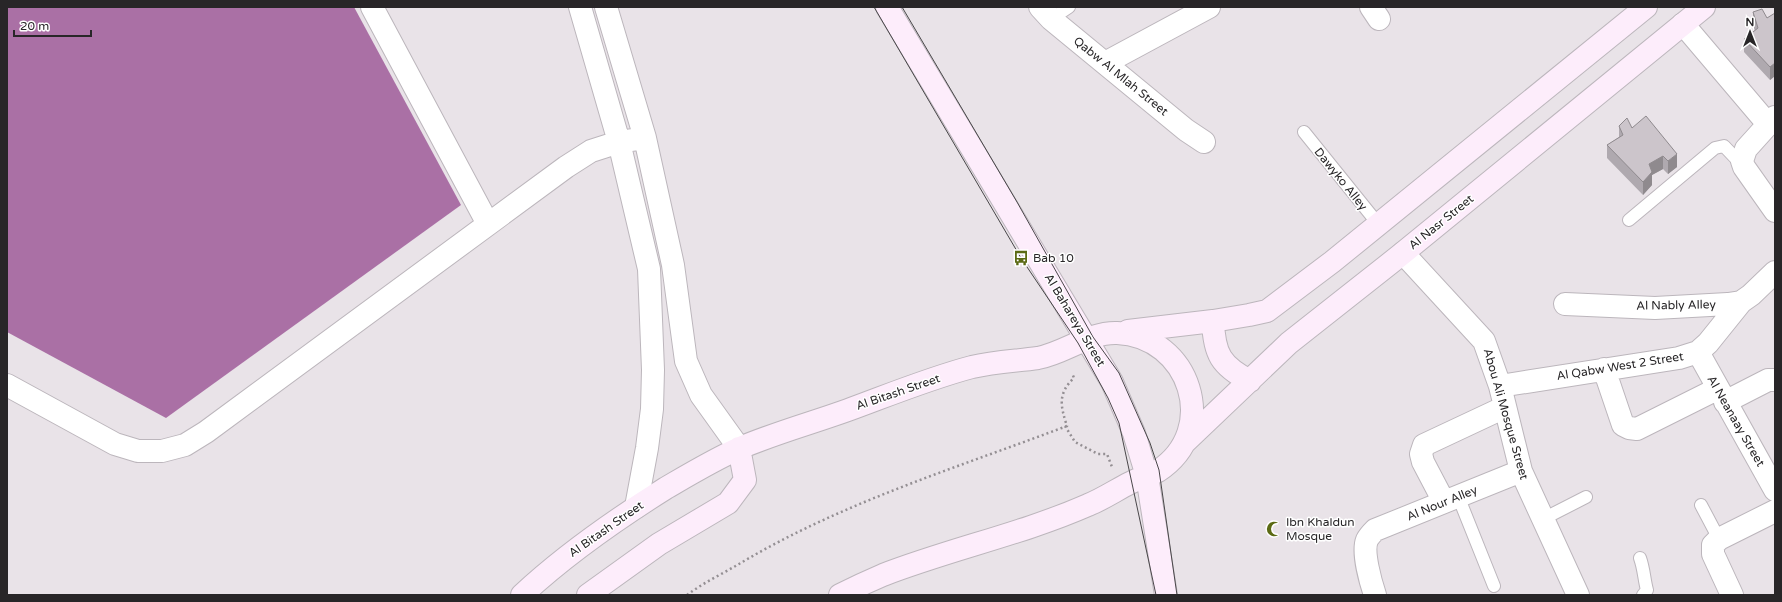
<svg xmlns="http://www.w3.org/2000/svg" width="1782" height="602" font-family="'Varela Round',sans-serif">
<style>
.water{fill:#aa70a5}
.lines{fill:none;stroke-linecap:round;stroke-linejoin:round}
.lane-casing{stroke:#bcb6bc;stroke-width:14}
.street-casing{stroke:#bcb6bc;stroke-width:24}
.secondary-casing{stroke:#bcb6bc;stroke-width:24}
.path{stroke:#948f93;stroke-width:2.5;stroke-dasharray:2 3;stroke-linecap:butt}
.lane{stroke:#fff;stroke-width:12}
.street{stroke:#fff;stroke-width:22}
.secondary{stroke:#fdedfb;stroke-width:22}
.tram{stroke:#494649;stroke-width:1}
.wall{fill:#afa9af}
.shaded-wall{fill:#8f8a8e}
.building{fill:#ccc5cb;stroke:#8f8a8e}
.labels{text-anchor:middle;dominant-baseline:central;stroke-width:3;stroke-linejoin:round;paint-order:stroke}
.street-label{font-size:12px;fill:#282628;stroke:#fff}
.poi-label{font-size:12px;fill:#282628;stroke:#fff;text-anchor:start}
</style>
<rect width="100%" height="100%" fill="#e9e3e8"/>
<!-- water -->
<path class="water" d="M7,7h347l107,198 -295,213 -159,-86z"/>
<g class="lines">
<!-- lane casing -->
<g class="lane-casing">
<path id="lane" d="M1051,19l18,-12
M1304,132l75,93
M1629,220l86,-72 9,-2 19,20
M1458,496l36,90
M1701,505l18,34
M1543,519l43,-22
M1640,558c4,11 4,21 7,32l-4,5"/>
</g>
<!-- street casing -->
<g class="street-casing">
<path id="street" d="M372,7l116,217
M580,7l39,135 30,127 4,101 -1,39 -5,39 -11,59
M606,7l39,131 28,127 13,96 15,34 38,53
M1040,7l11,12 135,111 18,12
M1371,7l8,12
M1683,24l84,99
M1105,63l104,-56
M1775,117l-29,32 -4,12 2,6 31,44
M1403,253l81,88 16,45 21,85 57,124
M1565,304l90,4 73,-4 13,-2 10,-7 24,-23
M1698,352l77,138
M1604,369l19,56 6,3 8,1 80,-40
M7,385l108,59 23,7h24l23,-6 21,-13 360,-265 25,-16 28,-9 26,-4
M1500,386l179,-28 19,-6 10,-9 33,-41
M1725,402l43,-22h7
M1444,502l-21,-40 -2,-8 3,-9 81,-38
M1375,595c-4,-12 -13,-43 -8,-55 2,-4 5,-7 8,-10l146,-59
M1732,595l-19,-41v-9l6,-6 56,-28"/>
</g>
<!-- secondary casing -->
<g class="secondary-casing">
<path id="secondary" d="M887,7l225,375 22,51 13,43 19,119
M1213,321c1,33 8,45 37,60
M1128,331l85,-10 36,-6 18,-4 65,-49 314,-255
M1184,443l105,-100 114,-90 301,-246
M522,595c44,-41 93,-75 144,-107 24,-14 49,-29 74,-40 35,-15 72,-25 108,-38 41,-15 82,-32 124,-43 22,-5 44,-6 66,-9 27,-5 51,-26 79,-25 73,3 104,97 41,138 -9,5 -19,7 -28,12 -14,7 -27,16 -42,22 -66,29 -138,44 -205,70 -14,6 -29,13 -43,20
M588,595l71,-51 69,-41 17,-23 -6,-32"/>
</g>
<!-- path -->
<path class="path" d="M1065,426l10,16 23,12h9l5,13
M687,595c16,-12 35,-21 52,-31 102,-61 217,-96 328,-138 -7,-21 -9,-33 7,-48l-2,-5"/>
<!-- lane -->
<use href="#lane" class="lane"/>
<!-- street -->
<use href="#street" class="street"/>
<!-- secondary -->
<use href="#secondary" class="secondary"/>
<!-- tram -->
<path class="tram" d="M874,7l147,251 57,85 30,55 11,25 37,172
M902,7l115,195 76,135 26,36 31,70 9,27 18,125"/>
</g>
<!-- wall -->
<path class="wall" d="M1753,12l14,6 8,-5v63l-5,4 -26,-28v-13l11,-8 -2,-6z
M1619,126l13,2 45,39 -9,7 -5,-5 -11,6v10l-9,10 -36,-37v-13l12,-8z"/>
<!-- shaded-wall -->
<path class="shaded-wall" d="M1775,63v13l-5,4v-13z
M1677,154v13l-9,7v-13z
M1663,156v13l-11,6v10l-9,10v-13l6,-18z"/>
<!-- building -->
<path class="building" d="M1762,9l5,9 8,-5v50l-5,4 -26,-28 14,-11 -5,-16z
M1646,116l31,38 -9,7 -5,-5 -14,8 3,8 -9,10 -36,-37 16,-10 -4,-9 8,-8 5,10z"/>
<!-- icons -->
<defs>
<g id="bus-bare" transform="scale(1.2)"><path d="M-5-6H5V4H4V6H2V4H-2V6H-4V4H-5ZM-3.5-4V0h7V-4ZM-3.5 1.2v1.5H-2V1.2ZM2 1.2v1.5H3.5V1.2Z" fill="#5b6a14" stroke="#fff" stroke-width="2.5" paint-order="stroke"/></g>
<g id="mosque-bare" transform="scale(1.2)"><path d="M3.5-4.9A6 6 0 1 0 3.5 4.9A5 5 0 1 1 3.5-4.9Z" fill="#5b6a14" stroke="#fff" stroke-width="2.5" paint-order="stroke"/></g>
</defs>
<g fill-rule="evenodd">
<use href="#bus-bare" x="1021" y="258"/>
<use href="#mosque-bare" x="1274" y="529"/>
</g>
<g class="labels">
<!-- street labels -->
<g class="street-label">
<text transform="translate(1121 76) rotate(39)">Qabw Al Mlah Street</text>
<text transform="translate(1341 179) rotate(51)">Dawyko Alley</text>
<text transform="translate(1441 222) rotate(-39)">Al Nasr Street</text>
<text transform="translate(1676 305) rotate(-1)">Al Nably Alley</text>
<text transform="translate(1075 320) rotate(59)">Al Bahareya Street</text>
<text transform="translate(1620 366) rotate(-9)">Al Qabw West 2 Street</text>
<text transform="translate(898 392) rotate(-19)">Al Bitash Street</text>
<text transform="translate(1506 414) rotate(74)">Abou Ali Mosque Street</text>
<text transform="translate(1736 421) rotate(60)">Al Neanaay Street</text>
<text transform="translate(1442 503) rotate(-22)">Al Nour Alley</text>
<text transform="translate(606 529) rotate(-35)">Al Bitash Street</text>
</g>
<!-- poi labels -->
<g class="poi-label">
<text x="1033" y="258">Bab 10</text>
<text x="1286" y="522">Ibn Khaldun<tspan x="1286" dy="14">Mosque</tspan></text>
</g>
</g>
<!-- border -->
<rect width="1782" height="602" fill="none" stroke="#282628" stroke-width="16"/>
<!-- north arrow -->
<g transform="translate(1750 32)" stroke="#ffffff" stroke-width="3" paint-order="stroke">
<path d="M0-3L7 15L0 10L-7 15Z" fill="#282628"/>
<text y="-6" font-size="11" font-weight="bold" text-anchor="middle" fill="#282628">N</text>
</g>
<!-- scale -->
<path d="M14 30v6h77v-6" fill="none" stroke="#282628" stroke-width="2"/>
<text x="20" y="30" font-size="12" fill="#282628" stroke="#ffffff" stroke-width="3" paint-order="stroke">20 m</text>
</svg>
